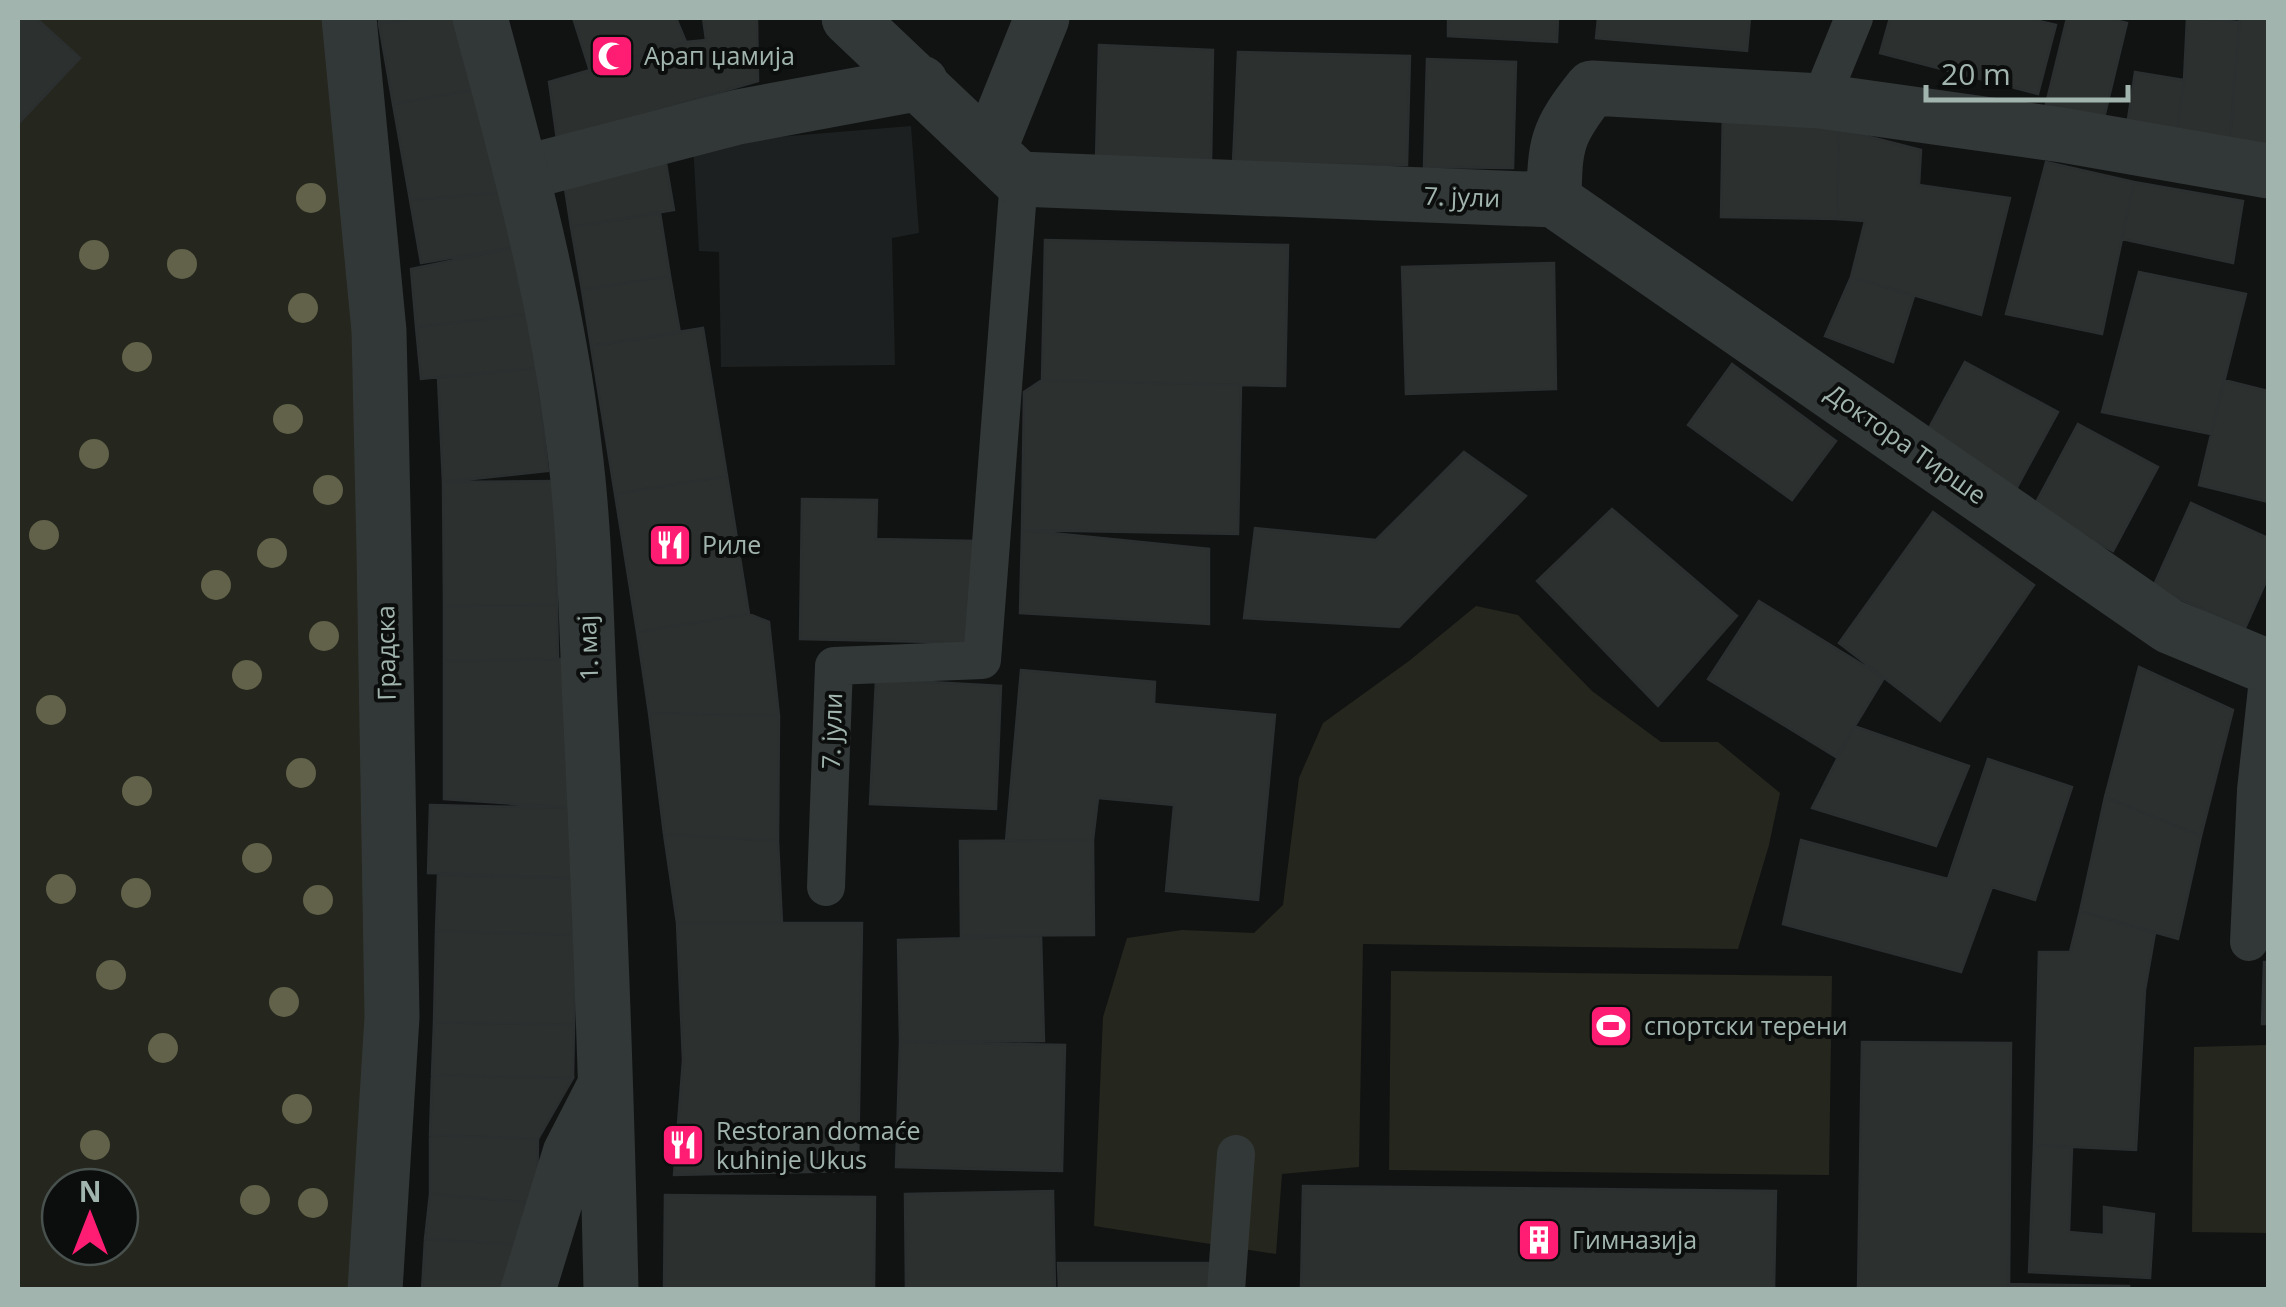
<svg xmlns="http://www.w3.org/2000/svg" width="2286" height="1307" viewBox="0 0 2286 1307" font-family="'Open Sans',sans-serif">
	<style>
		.built { fill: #1d2020 }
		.green { fill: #25261d; fill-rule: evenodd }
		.building { fill: #2c302f; stroke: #2b2f2f; stroke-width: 2.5 }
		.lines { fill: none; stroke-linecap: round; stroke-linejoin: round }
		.service { stroke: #323837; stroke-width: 38 }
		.minor { stroke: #323837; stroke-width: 55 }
		.tertiary { stroke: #323837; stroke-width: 55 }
		.tree { fill: #616249 }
		.labels { text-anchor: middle; stroke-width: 8; stroke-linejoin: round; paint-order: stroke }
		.poi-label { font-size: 25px; fill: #a1b5ae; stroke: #0c0e0e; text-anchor: start }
		.street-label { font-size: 25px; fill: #a1b5ae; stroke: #0c0e0e }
	</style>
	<rect width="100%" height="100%" fill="#111313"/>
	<path class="built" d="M911,126L919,233L892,238L895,365L721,367L719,252L699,251L693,144Z"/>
	<path class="green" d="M18,18H349L375,1289H18ZM60,1187H120V1247H60Z
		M1476,606L1518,615L1592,691L1661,742H1718L1780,793L1769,845L1738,949L1363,944L1359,1167L1282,1174L1276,1254L1094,1226L1103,1017L1127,938L1182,930L1254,933L1283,905L1299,778L1323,723L1409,661Z
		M1391,971L1832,976L1829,1175L1389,1170Z
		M2268,1045V1233L2192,1232L2194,1047Z"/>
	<path class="building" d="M18,18H36L80,58L18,124Z
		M379,18H417L379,24Z
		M417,18H466L478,89L393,104L379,24Z
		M573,18H676L686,42L590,71Z
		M703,18H757L758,81L557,140L549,82L686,42L706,40Z
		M1448,18H1558L1557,42L1448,36Z
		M1598,18H1750L1747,51L1596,38Z
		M1890,18H2027L2056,25L2038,94L1880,53Z
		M2067,18H2106L2127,23L2104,118L2046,104Z
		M2187,18L2239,22L2230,142L2177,133L2184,80Z
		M2240,18H2268V145L2230,142Z
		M1099,45L1213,50L1211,163L1096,160Z
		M1238,52L1410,56L1407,165L1233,163Z
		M1427,59L1516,62L1513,168L1424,167Z
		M2135,72L2184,80L2177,133L2127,126Z
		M478,89L522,191L410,200L393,104Z
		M1723,109L1839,110L1837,219L1721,217Z
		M1839,129L1921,150L1919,185L2010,198L1981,315L1851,277L1865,221L1837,219Z
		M663,146L674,210L571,227L561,163Z
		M2046,162L2134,182L2102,334L2006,314Z
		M2134,182L2243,201L2233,263L2122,239Z
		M522,191V246L421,263L410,200Z
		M660,213L670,276L582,290L571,227Z
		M1045,240L1288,245L1285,386L1042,380Z
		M522,246L529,314L416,327L411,269Z
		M1554,263L1556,389L1406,394L1402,267Z
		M2139,272L2246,294L2211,434L2102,412Z
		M670,276L680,333L591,346L582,290Z
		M1851,277L1914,296L1893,362L1825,336Z
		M529,314L537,368L421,379L416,327Z
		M703,328L727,476L615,494L591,346Z
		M1965,362L2058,412L2016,489L1923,439Z
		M1732,364L1836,441L1792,500L1688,425Z
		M537,368L548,471L443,482L438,378Z
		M1042,380L1241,385L1238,534L1022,530L1024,392Z
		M2224,380L2268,391V502L2199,485Z
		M2078,424L2158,467L2113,551L2033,508Z
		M1464,452L1526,496L1399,627L1244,618L1255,528L1376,540Z
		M727,476L749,614L637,632L615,494Z
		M556,481L557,605L444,606L443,482Z
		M802,499L877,500L876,539L977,541L975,643L800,639Z
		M2191,503L2268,538V577L2245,628L2153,587Z
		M1612,509L1737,616L1658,706L1537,581Z
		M1933,512L2034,585L1940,721L1839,643Z
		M1022,530L1209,549V624L1020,613Z
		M1759,601L1884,678L1836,757L1708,679Z
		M557,605L558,659L444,661V606Z
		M749,614L769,622L779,716L649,713L637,632Z
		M568,659L575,808L444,799V661Z
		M2139,667L2233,710L2201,836L2105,797Z
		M1021,670L1155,682L1154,704L1275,715L1258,900L1166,891L1174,805L1098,798L1093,840L1006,841Z
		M876,679L1001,686L996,809L870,804Z
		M649,713L779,716L778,841L664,834Z
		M1854,726L1969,766L1936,846L1812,808Z
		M1988,759L2072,787L2035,900L1992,887L1961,972L1783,924L1801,840L1948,879Z
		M2105,797L2201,836L2178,939L2080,911Z
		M430,805L575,808L574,878L428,873Z
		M664,834L778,841L782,923H677Z
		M1093,840L1094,935L961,936L960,841Z
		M438,875L574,878L572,935L436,931Z
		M2080,911L2155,933L2145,990L2136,1150L2034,1145L2039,952H2070Z
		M677,923H862L858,1171L674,1175L683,1060Z
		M436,931L577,935L574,1025L434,1022Z
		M1041,936L1044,1041L900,1042L898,940Z
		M2264,962H2268V1024H2262Z
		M434,1022L574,1025L573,1078L432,1075Z
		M900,1042L1065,1045L1062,1171L896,1167Z
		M1862,1042L2011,1043L2009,1290H1858Z
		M432,1075L573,1078L538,1139L430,1135Z
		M430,1135L538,1139L537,1199L525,1202L430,1194Z
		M2034,1145L2072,1148L2069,1232L2104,1235V1207L2154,1214L2150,1278L2029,1272Z
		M1303,1186L1776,1191L1774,1290H1301Z
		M1053,1191L1055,1290H906L905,1194Z
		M430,1194L525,1202L522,1245L425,1239Z
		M665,1195L875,1197L874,1290H664Z
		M425,1239L522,1245L507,1290H422Z
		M1058,1263H1216L1217,1290H1059Z
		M2009,1284L2129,1286V1290H2009Z"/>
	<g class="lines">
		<path class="service" d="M1820,101L1854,18
			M826,887L834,666L982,660L1019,179
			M2249,942L2256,790L2268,679
			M1226,1290L1236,1154"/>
		<path class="minor" d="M849,18L1019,179L1554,200
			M989,150L1042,18
			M523,173L738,117L921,83
			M1554,200L2169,626L2268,667
			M1554,200C1555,144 1556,133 1592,88L1820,101L2062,135L2268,171"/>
		<path class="tertiary" d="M349,18L379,331L384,551L392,1017L375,1290
			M480,18C518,158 557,300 574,445C586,537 586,631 591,724C600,912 607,1101 611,1290
			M528,1290L570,1153L604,1087"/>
	</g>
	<g class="tree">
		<circle cx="311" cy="198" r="15"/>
		<circle cx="94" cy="255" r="15"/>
		<circle cx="182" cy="264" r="15"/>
		<circle cx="303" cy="308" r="15"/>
		<circle cx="137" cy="357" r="15"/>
		<circle cx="288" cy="419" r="15"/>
		<circle cx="94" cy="454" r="15"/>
		<circle cx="328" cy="490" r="15"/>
		<circle cx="44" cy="535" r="15"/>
		<circle cx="272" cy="553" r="15"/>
		<circle cx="216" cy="585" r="15"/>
		<circle cx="324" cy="636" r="15"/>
		<circle cx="247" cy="675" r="15"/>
		<circle cx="51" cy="710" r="15"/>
		<circle cx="301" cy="773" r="15"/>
		<circle cx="137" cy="791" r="15"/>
		<circle cx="257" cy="858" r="15"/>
		<circle cx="61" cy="889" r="15"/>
		<circle cx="136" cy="893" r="15"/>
		<circle cx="318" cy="900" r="15"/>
		<circle cx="111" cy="975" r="15"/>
		<circle cx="284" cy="1002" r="15"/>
		<circle cx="163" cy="1048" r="15"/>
		<circle cx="297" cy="1109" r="15"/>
		<circle cx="95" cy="1145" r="15"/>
		<circle cx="255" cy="1200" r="15"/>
		<circle cx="313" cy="1203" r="15"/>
	</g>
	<defs>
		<g id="mosque-square" transform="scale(2.25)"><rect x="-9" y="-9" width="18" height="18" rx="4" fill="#ff1d74" stroke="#0c0e0e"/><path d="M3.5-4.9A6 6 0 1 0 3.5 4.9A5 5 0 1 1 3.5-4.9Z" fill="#fff"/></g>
		<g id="restaurant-square" transform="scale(2.25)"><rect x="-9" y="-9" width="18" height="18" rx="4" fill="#ff1d74" stroke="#0c0e0e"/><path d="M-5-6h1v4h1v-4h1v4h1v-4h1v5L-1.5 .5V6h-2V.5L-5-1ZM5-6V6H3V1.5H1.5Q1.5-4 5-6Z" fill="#fff"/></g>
		<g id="stadium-square" transform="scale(2.25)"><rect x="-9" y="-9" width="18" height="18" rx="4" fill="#ff1d74" stroke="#0c0e0e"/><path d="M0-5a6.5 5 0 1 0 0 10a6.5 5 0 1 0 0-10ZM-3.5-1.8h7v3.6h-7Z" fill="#fff"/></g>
		<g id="building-square" transform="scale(2.25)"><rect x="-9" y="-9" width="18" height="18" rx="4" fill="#ff1d74" stroke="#0c0e0e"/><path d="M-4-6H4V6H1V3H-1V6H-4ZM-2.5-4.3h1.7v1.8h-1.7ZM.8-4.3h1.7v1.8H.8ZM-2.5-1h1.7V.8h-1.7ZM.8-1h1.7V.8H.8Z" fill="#fff"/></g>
	</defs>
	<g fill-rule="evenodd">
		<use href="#mosque-square" x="612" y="56"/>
		<use href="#restaurant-square" x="670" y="545"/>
		<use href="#stadium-square" x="1611" y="1026"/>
		<use href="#restaurant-square" x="683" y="1145"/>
		<use href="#building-square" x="1539" y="1240"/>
	</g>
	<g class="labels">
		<g class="poi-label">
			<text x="644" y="65">Арап џамија</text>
			<text x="702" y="554">Риле</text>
			<text x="1644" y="1035">спортски терени</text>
			<text x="716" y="1140">Restoran domaće<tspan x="716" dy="29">kuhinje Ukus</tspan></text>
			<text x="1572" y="1249">Гимназија</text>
		</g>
		<g class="street-label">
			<text transform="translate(1462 197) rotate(2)" y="9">7. јули</text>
			<text transform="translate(1906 444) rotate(35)" y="9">Доктора Тирше</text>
			<text transform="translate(588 648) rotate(-92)" y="9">1. мај</text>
			<text transform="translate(386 653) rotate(-91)" y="9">Градска</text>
			<text transform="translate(832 731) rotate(-88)" y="9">7. јули</text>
		</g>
	</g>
	<rect width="2286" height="1307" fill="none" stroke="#a1b5ae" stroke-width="40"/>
	<g transform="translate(90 1217)"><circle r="48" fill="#0c0e0e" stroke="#48514e" stroke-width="2.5"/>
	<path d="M0-8L18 38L0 25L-18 38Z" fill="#ff1d74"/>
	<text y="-15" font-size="28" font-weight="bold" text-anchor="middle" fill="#a1b5ae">N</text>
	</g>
	<path d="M1926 85v15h202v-15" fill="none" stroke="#a1b5ae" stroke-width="5"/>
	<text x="1941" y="85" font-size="30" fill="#a1b5ae" stroke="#0c0e0e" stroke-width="8" paint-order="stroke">20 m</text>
</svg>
